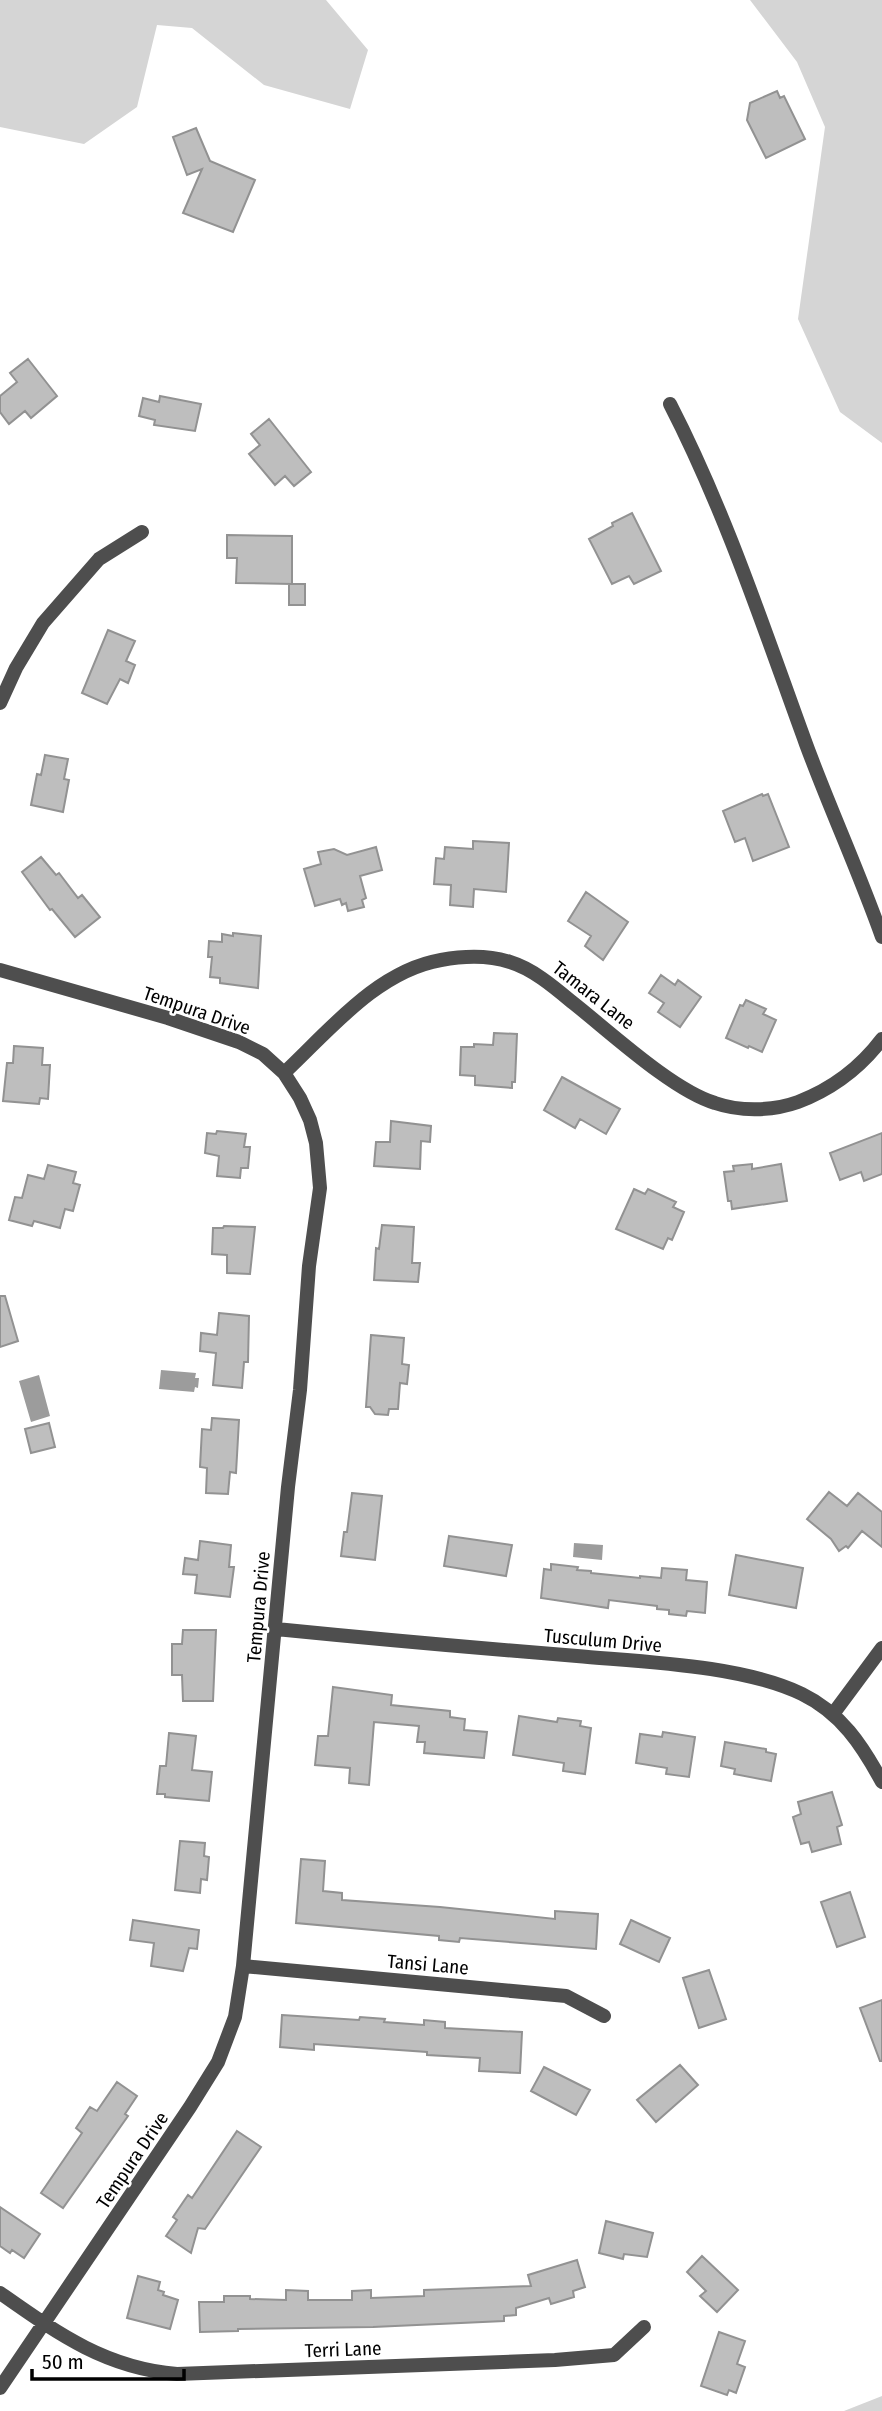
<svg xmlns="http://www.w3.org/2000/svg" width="882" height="2411" viewBox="0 0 882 2411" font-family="'Fira Sans Condensed',sans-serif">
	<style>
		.green { fill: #d5d5d5 }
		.water { fill: #9c9c9c }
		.building { fill: #bebebe; stroke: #929292; stroke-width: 2 }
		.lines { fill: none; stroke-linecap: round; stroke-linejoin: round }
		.street { stroke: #4e4e4e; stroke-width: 14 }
		.labels { text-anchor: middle; stroke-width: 5; stroke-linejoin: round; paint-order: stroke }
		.street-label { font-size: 19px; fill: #000; stroke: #fff }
	</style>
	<rect width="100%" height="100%" fill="#fff"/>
	<path class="green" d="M0,0H326L368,50L350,109L264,85L192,28L157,25L137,107L84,144L0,127Z
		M750,0H882V443L840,412L798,319L825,127L797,62Z
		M882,2396V2411H844Z"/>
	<path class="water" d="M161,1370L196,1373L195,1378H199L198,1388L195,1387L194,1392L159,1389Z
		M39,1375L50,1416L31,1422L19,1381Z
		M574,1543L603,1545L602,1560L573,1557Z"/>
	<path class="building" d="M777,91L780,98L784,96L805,139L766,158L747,120L750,103Z
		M196,128L210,161L255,180L233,232L183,213L202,169L187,175L173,137Z
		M28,359L57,396L31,418L25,411L9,424L0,412V396L17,382L10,373Z
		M160,396L201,404L195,431L154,425L155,420L139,416L143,398L159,402Z
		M269,419L311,472L294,486L285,476L275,485L249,454L260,445L251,434Z
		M632,513L661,571L634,584L629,576L612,584L589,539L613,526L612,523Z
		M227,535L292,536V584L236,583L237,558H227Z
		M289,584H305V605H289Z
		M108,630L135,641L126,661L135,665L128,683L120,679L107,704L82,693Z
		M45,755L68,759L64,779L69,780L63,812L31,805L37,774L41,775Z
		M762,794L763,796L768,794L789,847L753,861L745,838L735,842L723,811Z
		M473,841L509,843L506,892L474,889L473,907L450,905L451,885L434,884L436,858L444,859L445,847L473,849Z
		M376,847L382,870L360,876L366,898L362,900L364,907L348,911L346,903L342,905L340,899L315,906L304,869L321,864L318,852L334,849L347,855Z
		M41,857L56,875L59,873L78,898L82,895L100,917L75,937L52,909L50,910L22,872Z
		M586,892L628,922L603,960L585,946L591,936L568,921Z
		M233,933L261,936L258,988L220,983V978L210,977L212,957H208L209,941L222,942V934L233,936Z
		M661,975L675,985L678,980L701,997L680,1027L658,1012L664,1003L649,993Z
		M746,1000L766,1009L763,1014L776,1020L762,1052L749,1046L748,1048L726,1038L740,1005L743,1006Z
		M494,1033L517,1034L515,1082H512V1088L475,1085V1076L460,1075L461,1047H474V1044L493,1045Z
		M14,1046L43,1048L42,1065H50L48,1099L40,1098L39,1104L3,1101L7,1063H13Z
		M562,1077L620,1109L606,1134L580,1119L575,1128L544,1110Z
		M391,1121L431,1126L430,1142L421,1141L420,1169L374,1166L376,1142H390Z
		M217,1131L246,1134L244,1147H250L248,1168H241L240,1178L217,1176L219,1156L205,1153L207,1133L216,1134Z
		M882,1133V1174L864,1181L861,1172L840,1180L830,1153Z
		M752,1164V1169L781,1164L787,1201L732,1209L731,1201H728L724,1172L734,1171L733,1166Z
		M48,1165L76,1172L73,1183L80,1185L73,1211L65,1209L60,1228L34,1221L32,1226L9,1220L15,1197L22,1198L28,1175L44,1179Z
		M634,1189L645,1194L648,1189L676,1202L673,1207L684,1212L672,1240L668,1238L663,1249L616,1229Z
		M382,1225L414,1227L412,1263H420L418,1282L374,1280L376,1248L379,1249Z
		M224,1226L255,1227L250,1274L227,1273V1255L212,1254L213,1228H223Z
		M0,1296H5L18,1341L0,1347Z
		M219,1313L249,1316L248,1362H244L242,1388L213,1385L216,1353L200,1351L201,1333L217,1335Z
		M371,1335L404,1338L402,1364L409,1365L407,1384L400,1383L398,1409H389L388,1415L375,1414L370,1407H366Z
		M212,1418L239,1420L236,1473L230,1472L228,1494L206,1493L207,1468L200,1467L202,1429L211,1430Z
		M49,1423L55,1447L31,1453L25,1429Z
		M829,1492L847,1506L858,1493L882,1512V1547L862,1531L848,1548L846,1546L839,1551L831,1539L807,1519Z
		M352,1493L382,1496L375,1560L341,1556L344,1532H347Z
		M449,1536L512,1545L506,1576L444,1566Z
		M200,1541L231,1545L229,1567H234L230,1597L195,1593L197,1575L183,1574L185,1558L198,1560Z
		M736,1555L803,1568L796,1608L729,1595Z
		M551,1564L578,1567L577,1570L591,1571V1573L640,1578V1576L661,1578L662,1568L687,1570L686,1580L707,1582L705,1613L687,1611L686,1616L669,1614V1610L657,1609V1606L609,1600L608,1608L541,1598L544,1569L551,1570Z
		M183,1630H216L213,1701H183L182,1675H172V1644H182Z
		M333,1687L392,1695L391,1705L450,1711V1717L465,1719L464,1730L487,1732L484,1758L424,1753L425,1742H417L419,1726L374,1722L369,1785L349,1783L350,1768L315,1765L318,1736H328Z
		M519,1716L557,1722L558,1718L581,1721L580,1726L591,1728L585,1774L563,1771L564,1763L513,1755Z
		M663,1732L695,1737L689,1777L666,1774L667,1768L636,1763L640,1734L662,1737Z
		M169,1733L196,1736L192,1770L212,1772L209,1801L165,1797V1794H157L160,1766H166Z
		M725,1742L766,1749V1752L776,1754L771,1781L734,1774L735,1769L721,1766Z
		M832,1792L842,1825L837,1827L841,1844L812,1852L809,1842L801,1844L793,1817L801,1814L798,1802Z
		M180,1841L205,1843L204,1856L209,1857L207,1880L201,1879L200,1893L175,1890Z
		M301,1859L325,1861L323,1891L342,1893V1900L440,1907L555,1919V1911L598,1914L596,1949L460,1938L459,1942L439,1940V1936L296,1923Z
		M850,1892L865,1937L837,1947L821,1902Z
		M133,1920L199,1930L197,1949L189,1948L183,1971L151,1966L154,1943L130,1940Z
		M631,1920L670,1938L659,1962L620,1944Z
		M709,1970L726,2019L699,2028L683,1978Z
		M882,2000V2061H880L860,2008Z
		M282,2015L359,2020L360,2017L385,2019L384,2022L424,2025V2020L445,2022V2028L522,2032L520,2073L479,2071L480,2058L427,2055V2052L314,2044V2050L280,2047Z
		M680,2065L698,2085L656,2122L637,2100Z
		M544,2067L590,2090L576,2115L531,2091Z
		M117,2082L137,2096L125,2114L128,2116L63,2208L41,2193L82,2133L76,2128L90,2107L97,2111Z
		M237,2131L261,2147L205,2229L198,2228L191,2253L166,2236L177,2220L173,2217L188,2195L192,2198Z
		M0,2207L40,2234L24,2258L12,2250L10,2253L0,2246Z
		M606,2221L653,2233L647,2257L624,2254L623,2259L599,2253Z
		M702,2256L738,2290L717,2312L700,2296L706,2291L687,2272Z
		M577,2260L585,2287L573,2291L574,2297L551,2304L549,2298L516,2308V2315L504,2316V2321L373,2327L238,2329V2331L200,2332L199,2302H224V2296H250V2299L286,2300V2290L308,2291V2300H352V2291L371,2290V2298L424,2296V2290L531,2286L528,2275Z
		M138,2276L160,2282L158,2290L164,2292L163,2295L178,2300L170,2329L127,2318Z
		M719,2332L745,2341L737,2364L745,2367L736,2393L729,2390L727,2395L701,2386Z"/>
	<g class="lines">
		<path class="street" d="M670,404C726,513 764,629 806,744C830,809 859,872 882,937
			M0,703L16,668L43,623L99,559L142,532
			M0,970L168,1018L239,1042L263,1054L284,1073L300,1098L310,1120L316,1143L320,1188L309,1266L300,1390L288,1487L243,1966L235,2017L218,2062L190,2107L0,2388
			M284,1073C329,1031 377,971 441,960C463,956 488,955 510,962C533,969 554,987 572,1002C609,1031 672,1090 715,1103C741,1112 773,1111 798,1102C832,1089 860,1068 882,1039
			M276,1629C376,1639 477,1648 577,1656C644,1662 742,1665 802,1694C841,1713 862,1745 882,1782
			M833,1714L882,1648
			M243,1966L566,1996L604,2016
			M0,2293C57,2333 105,2368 177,2374L555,2360L614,2355L644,2327"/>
	</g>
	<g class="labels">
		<g class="street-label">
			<text transform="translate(594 995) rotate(38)" y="7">Tamara Lane</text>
			<text transform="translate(197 1010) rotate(19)" y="7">Tempura Drive</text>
			<text transform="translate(258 1607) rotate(-85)" y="7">Tempura Drive</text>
			<text transform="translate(603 1640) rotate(5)" y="7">Tusculum Drive</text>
			<text transform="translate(428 1964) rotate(5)" y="7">Tansi Lane</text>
			<text transform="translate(132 2160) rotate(-56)" y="7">Tempura Drive</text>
			<text transform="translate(343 2349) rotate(-2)" y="7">Terri Lane</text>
		</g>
	</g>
	<path d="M32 2369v10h152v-10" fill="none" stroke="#000000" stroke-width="3.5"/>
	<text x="42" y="2369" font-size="21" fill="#000000" stroke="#ffffff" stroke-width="5" paint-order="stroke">50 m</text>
</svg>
